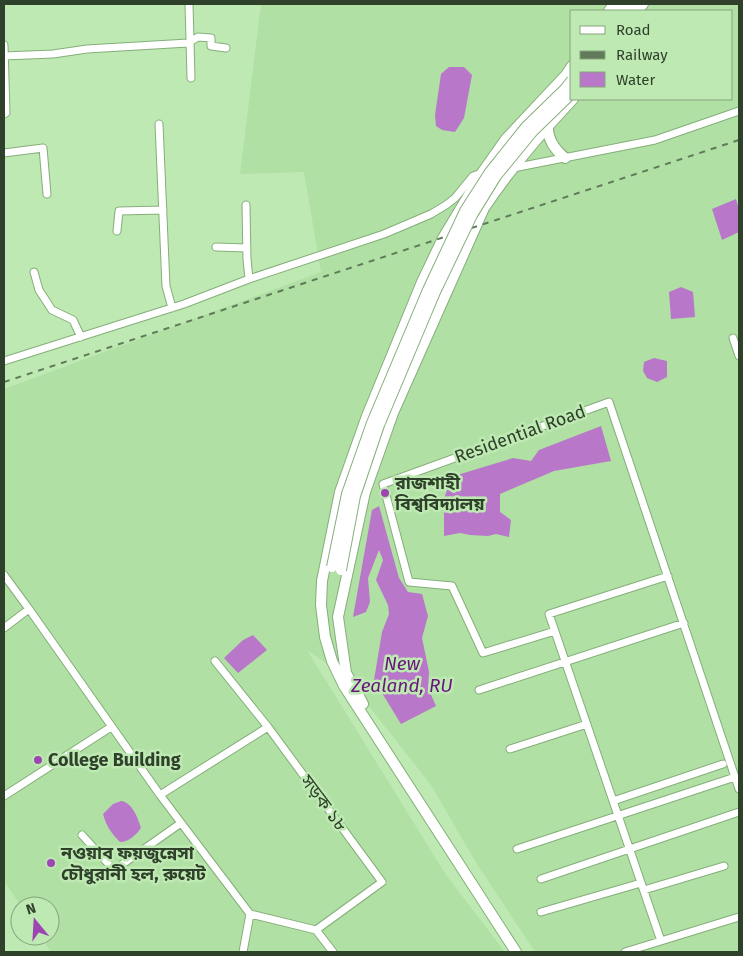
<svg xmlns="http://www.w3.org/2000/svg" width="743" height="956" viewBox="0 0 743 956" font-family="'Fira Sans','Noto Sans Bengali',sans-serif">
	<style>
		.built { fill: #b0e0a4; fill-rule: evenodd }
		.water { fill: #b877c9 }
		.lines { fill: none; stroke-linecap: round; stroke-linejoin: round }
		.street-casing { stroke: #85ae7a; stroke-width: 9 }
		.secondary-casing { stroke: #85ae7a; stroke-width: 12 }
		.street { stroke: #fff; stroke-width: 7 }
		.secondary { stroke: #fff; stroke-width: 10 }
		.rail { stroke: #607a5a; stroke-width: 2; stroke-dasharray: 6 6; stroke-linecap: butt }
		.secondary-bridge-casing { stroke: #85ae7a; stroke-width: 12; stroke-linecap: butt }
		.secondary-bridge { stroke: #fff; stroke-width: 10 }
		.poi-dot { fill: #9d46b3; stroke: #bee9b3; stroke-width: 2 }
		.labels { text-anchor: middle; stroke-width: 5; stroke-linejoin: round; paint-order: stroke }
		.street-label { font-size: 18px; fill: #2f402b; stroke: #bee9b3 }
		.poi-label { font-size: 18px; font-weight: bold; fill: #2f402b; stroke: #bee9b3; text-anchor: start }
		.water-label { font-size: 19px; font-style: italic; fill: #68167b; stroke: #bee9b3 }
	</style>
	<rect width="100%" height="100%" fill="#bee9b3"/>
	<path class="built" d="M261,4H739V952H535L475,861L431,785L346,677L307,650L446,875L505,952H51L40,936H50V906H21L4,881V389L321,272L304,172L240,174ZM572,11H732V99H572Z"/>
	<path class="water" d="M449,67H464L472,75L464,118L455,132L442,130L436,126L435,115L441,74Z
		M736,199L739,210V232L722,240L712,209Z
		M681,287L693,292L695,317L671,319L669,292Z
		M654,358L667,361V377L657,382L647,378L643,371L644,362Z
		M601,426L611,461L554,471L500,494V512L511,520L509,537L496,534L488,536L470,535L460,533L444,536V499L450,481L454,476L513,458L531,461L539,450Z
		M379,506L399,578L408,592L422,594L428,616L422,638L429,672L428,688L436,706L401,724L374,680L382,632L389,614L388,605L376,580L383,560L379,550L368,578L370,602L366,612L353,617L372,510Z
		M253,635L267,650L238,673L224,658L243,640Z
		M121,801C132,802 138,818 141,828C137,834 129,842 120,842C112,834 106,826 103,814L113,804Z"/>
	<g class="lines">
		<g class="street-casing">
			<path id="street" d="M189,4L191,78
				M4,45L6,113L4,114
				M4,56L53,54L87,49L188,43L198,37L211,38V46L226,48
				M159,124L166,286L172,308
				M4,153L43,148L47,194
				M513,168L655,140L739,111
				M246,205L247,259L249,279
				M117,231L119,211L163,210
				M216,247L247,248
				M34,272L39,290L52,310L73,320L81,337
				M733,338L739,356
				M4,361L184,304L249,279L384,234L431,214L446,205L455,198L473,176L482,173
				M4,575L29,609L4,628
				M29,609L160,795L250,914L316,930L333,952
				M555,631L483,653L452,586L409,582L383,484L609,402L739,789
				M215,661L268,727L382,882L316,930
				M479,690L684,623
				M510,749L587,724
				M160,795L268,727
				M4,796L111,727
				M613,801L723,764
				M82,835L113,869L117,868L181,823
				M517,849L735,777
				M541,879L739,812
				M644,890L724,866
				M541,912L641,883
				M661,941L549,614L668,576
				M243,952L250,914
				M625,952L739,917"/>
		</g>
		<g class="secondary-casing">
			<path id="secondary" d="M609,11L614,4
				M621,11L625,4
				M629,11L634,4
				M637,11L643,4
				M548,125C547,139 554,149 565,158
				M363,704L346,673L338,617L365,492L393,413L484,208C510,169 541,133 573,99
				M516,952L344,686L332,661L325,637L321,605L322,581L340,492L367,416L422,282L443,238L482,173L506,139L566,75L572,66"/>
		</g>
		<use href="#street" class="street"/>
		<use href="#secondary" class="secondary"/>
		<path class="rail" d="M4,382L739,140"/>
		<g class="secondary-bridge-casing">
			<path id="secondary-bridge" d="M332,567L347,494L372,423L428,290L465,211L490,172L526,127L566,88L572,80
				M341,570L355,496L379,425L435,292L472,215L496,176L532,132L572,93"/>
		</g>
		<use href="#secondary-bridge" class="secondary-bridge"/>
	</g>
	<g class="poi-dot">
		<circle cx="385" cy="493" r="5"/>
		<circle cx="38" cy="760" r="5"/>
		<circle cx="51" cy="863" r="5"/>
	</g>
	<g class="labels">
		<g class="street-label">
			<text transform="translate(520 434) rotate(-20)" y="6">Residential Road</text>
			<text transform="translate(324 803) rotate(53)" y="6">সড়ক ১৮</text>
		</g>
		<g class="poi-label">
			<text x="395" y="489">রাজশাহী<tspan x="395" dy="21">বিশ্ববিদ্যালয়</tspan></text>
			<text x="48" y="766">College Building</text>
			<text x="61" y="859">নওয়াব ফয়জুন্নেসা<tspan x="61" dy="21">চৌধুরানী হল, রুয়েট</tspan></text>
		</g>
		<g class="water-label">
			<text x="402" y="670">New<tspan x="402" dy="22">Zealand, RU</tspan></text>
		</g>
	</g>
	<rect width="743" height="956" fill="none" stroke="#2f402b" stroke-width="10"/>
	<rect x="570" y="10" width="162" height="90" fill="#bee9b3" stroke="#85a57d"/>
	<rect x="580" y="26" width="25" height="8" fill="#ffffff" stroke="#85a57d"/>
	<text x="616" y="35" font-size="15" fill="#2f402b">Road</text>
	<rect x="580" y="51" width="25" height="8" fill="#607a5a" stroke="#85a57d"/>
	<text x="616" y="60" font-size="15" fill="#2f402b">Railway</text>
	<rect x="580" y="72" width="25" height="15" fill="#b877c9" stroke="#85a57d"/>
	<text x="616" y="85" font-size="15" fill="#2f402b">Water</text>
	<g transform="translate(35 921) rotate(342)"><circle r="24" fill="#bee9b3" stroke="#85a57d"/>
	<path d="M0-4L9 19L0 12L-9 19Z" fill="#9d46b3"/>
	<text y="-8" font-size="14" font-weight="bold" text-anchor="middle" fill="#2f402b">N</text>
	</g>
</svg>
